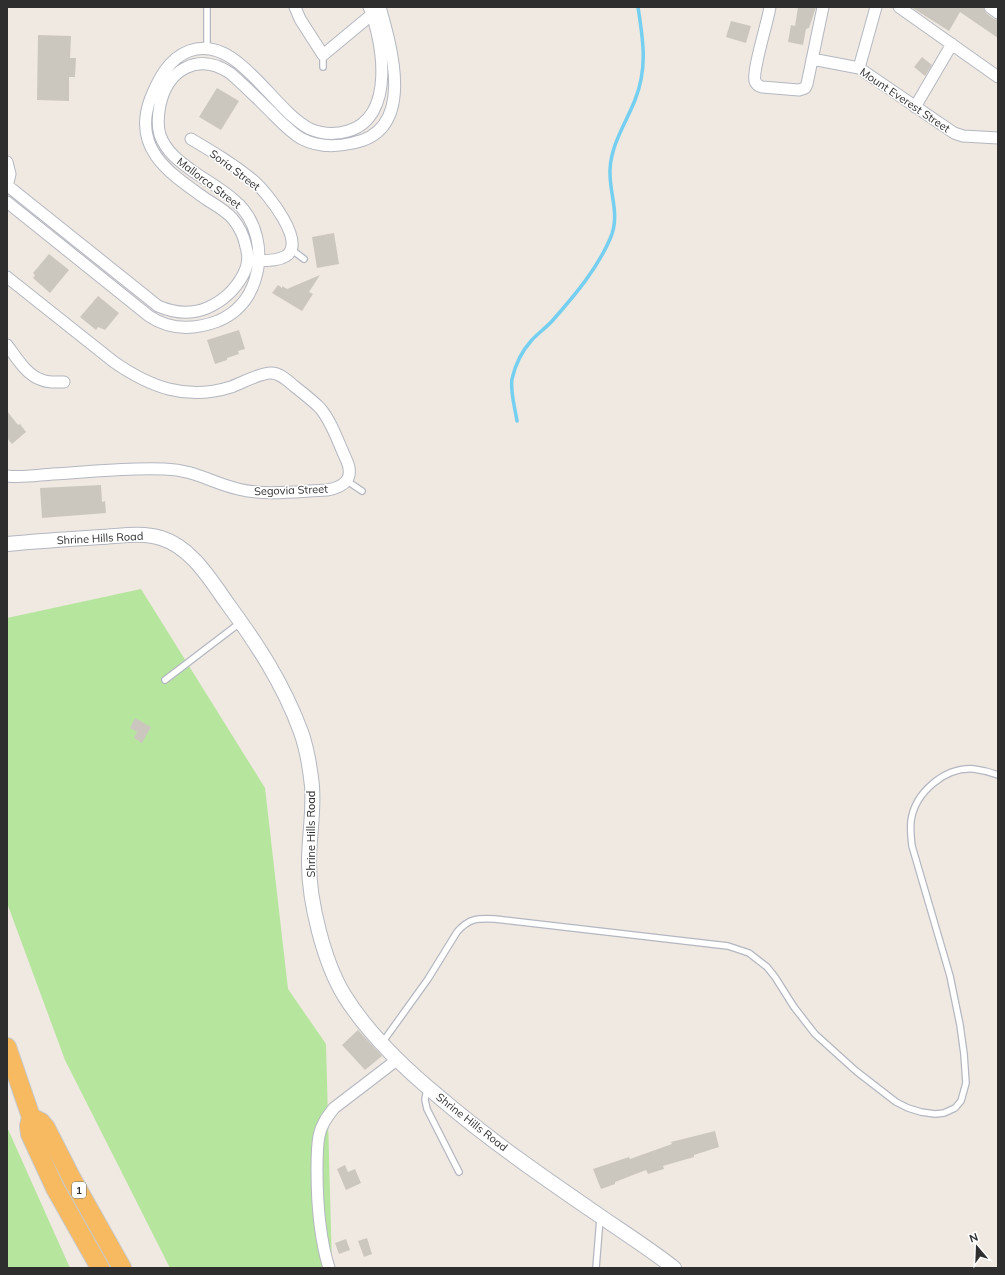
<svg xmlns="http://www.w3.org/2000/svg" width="1005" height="1275" viewBox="0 0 1005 1275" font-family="Mulish,sans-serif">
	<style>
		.green { fill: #b6e59e }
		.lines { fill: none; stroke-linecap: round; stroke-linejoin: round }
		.stream { stroke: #75cff0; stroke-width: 3.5 }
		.building { fill: #cbc7bf }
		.service-casing { stroke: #b4b7c1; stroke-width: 8 }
		.minor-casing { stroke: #b4b7c1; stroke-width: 13 }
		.tertiary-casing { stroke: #b4b7c1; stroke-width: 16 }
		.trunk-casing { stroke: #c9c9c9; stroke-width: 20 }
		.service { stroke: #fff; stroke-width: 5.5 }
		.minor { stroke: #fff; stroke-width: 11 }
		.tertiary { stroke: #fff; stroke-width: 14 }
		.trunk { stroke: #f8ba60; stroke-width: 18 }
		.labels { text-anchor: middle; stroke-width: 3; stroke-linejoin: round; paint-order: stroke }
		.shield { fill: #fff; stroke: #6d6d6d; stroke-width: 1 }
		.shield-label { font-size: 10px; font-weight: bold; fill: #2e2e2e }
		.street-label { font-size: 11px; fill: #2e2e2e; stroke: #fff }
	</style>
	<rect width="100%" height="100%" fill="#efe9e1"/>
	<path class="green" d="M141,589L265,788L288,989L326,1044L332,1268H170L65,1060L7,903V618Z
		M7,1127L70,1268H7Z"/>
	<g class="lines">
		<path class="stream" d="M517,421C515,408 510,391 512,379C515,366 522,351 531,341C538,333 546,328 553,320C575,295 597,269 610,239C621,215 609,194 610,170C611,144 626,123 635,100C648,67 643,40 638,7"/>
	</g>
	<path class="building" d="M798,7H816L809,28L806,29L803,45L788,42L791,25L795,26Z
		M911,7H983L986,13L994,19L998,20V38L960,12L949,31Z
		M731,21L751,26L746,43L726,37Z
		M38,35L71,36L70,58H76L75,77H69V101L37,100Z
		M922,57L932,65L925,76L914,67Z
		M217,88L239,101L221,130L199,117Z
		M334,233L339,264L317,268L312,237Z
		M49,254L69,270L50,293L33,278L35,275L33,273Z
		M320,275L309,292L313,294L302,311L272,293L278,285L282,288V286L287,289Z
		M98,296L119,313L105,330L98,327L96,330L80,317Z
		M239,330L245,349L238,351L239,354L227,358V360L215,364L207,340Z
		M7,411L18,425L20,424L26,432L12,444L7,438Z
		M101,485L102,502L105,501L106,513L42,518L40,488Z
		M135,718L151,727L142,743L134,738L137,732L130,728Z
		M358,1030L382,1056L365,1070L342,1045Z
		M715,1131L719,1147L694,1155V1157L663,1166L664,1169L648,1174L646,1170L615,1182V1184L601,1189L593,1169L629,1157L630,1159L672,1144L671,1142Z
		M345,1165L348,1172L355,1169L361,1183L346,1190L337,1169Z
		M367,1238L372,1254L364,1257L358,1241Z
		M346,1239L350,1250L339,1254L335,1243Z"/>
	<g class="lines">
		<g class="service-casing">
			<path id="service" d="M207,48V7
				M323,67V55
				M292,250L304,259
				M347,481L362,491
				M165,680L241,622
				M382,1043L428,979L457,932C469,918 478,918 495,919L728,946L749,953L767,967L775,977L794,1007L815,1034L856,1071L896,1102L908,1108L921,1112L935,1114L944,1113L955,1108L961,1101L966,1083L964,1054L960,1025L950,976L912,846C911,837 910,830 911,821C915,792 945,767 974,769C982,770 990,772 998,775
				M427,1088L425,1100L427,1109L459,1172
				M596,1268L600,1218"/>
		</g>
		<g class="minor-casing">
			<path id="minor" d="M295,7L300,19L323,55L376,11
				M770,7C768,21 752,71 755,81C756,84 758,86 762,87L799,90L805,88L807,84L823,7
				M899,7L998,77
				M990,7L998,13
				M812,59L859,68L954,133L963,136L998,138
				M859,68L876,7
				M915,107L952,44
				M191,139C213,152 235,165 255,182C267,193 307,242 286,256C276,262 264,260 253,261
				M7,162L10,174L7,187
				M8,186L158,306C174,313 190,315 207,308C223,301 235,290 243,275C248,266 249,256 246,247C244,236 239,226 232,218C225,210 215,205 206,199C171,174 132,150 150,100C158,80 168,59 189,51C237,33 272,110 310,129C322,134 335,135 348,131C396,117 383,41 369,7
				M7,202L149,316C171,331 194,330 218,321C237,313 249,299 255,280C264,252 257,219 234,200C222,189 207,181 194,172C180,162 166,152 160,135C157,125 158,115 160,105C168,69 198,52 230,73C244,85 257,98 270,111C280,121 290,132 302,139C318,147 336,147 353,143C416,131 392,49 380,7
				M7,277L114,362C150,387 186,401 231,387C242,383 259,373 271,373C280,373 287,380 294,386C303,393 312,400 320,408C332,422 338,442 346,459C355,478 345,487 327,490C299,491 266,496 238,489C212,483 195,470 165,469C128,467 90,472 53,474C38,475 22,478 7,476
				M7,345C16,357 27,376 42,380C49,383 57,382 64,382
				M329,1268C319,1236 317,1203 317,1170C317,1159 317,1146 319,1136C321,1125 327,1117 334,1108L398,1059"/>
		</g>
		<g class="tertiary-casing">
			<path id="tertiary" d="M7,544C38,541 69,539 101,537C121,536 141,532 161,538C191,547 210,579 227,603C257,644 283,683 301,732C307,749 310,767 312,786C314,813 309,836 309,863C309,902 324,962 344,995C368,1034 403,1067 438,1096C488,1139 543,1177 597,1214C623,1232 650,1249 674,1268"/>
		</g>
		<g class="trunk-casing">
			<path id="trunk" d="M7,1047L31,1117L29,1126L30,1134L55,1188L100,1268
				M31,1117L41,1122L46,1128L72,1179L122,1268"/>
		</g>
		<use href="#service" class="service"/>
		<use href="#minor" class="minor"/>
		<use href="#tertiary" class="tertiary"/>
		<use href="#trunk" class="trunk"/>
	</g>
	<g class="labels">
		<rect class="shield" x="72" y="1182" width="14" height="16" rx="3"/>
		<g class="shield-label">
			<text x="79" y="1194">1</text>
		</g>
		<g class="street-label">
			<text transform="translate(905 100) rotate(34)" y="4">Mount Everest Street</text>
			<text transform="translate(235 170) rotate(37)" y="4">Soria Street</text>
			<text transform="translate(209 183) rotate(37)" y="4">Mallorca Street</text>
			<text transform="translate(291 490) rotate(-2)" y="4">Segovia Street</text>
			<text transform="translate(100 538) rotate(-3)" y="4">Shrine Hills Road</text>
			<text transform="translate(311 834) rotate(-90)" y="4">Shrine Hills Road</text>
			<text transform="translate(472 1122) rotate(38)" y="4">Shrine Hills Road</text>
		</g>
	</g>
	<rect width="1005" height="1275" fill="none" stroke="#2e2e2e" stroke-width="16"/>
	<g transform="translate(977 1247) rotate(341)" stroke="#ffffff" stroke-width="3" paint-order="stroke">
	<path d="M0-3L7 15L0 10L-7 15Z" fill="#2e2e2e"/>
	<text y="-6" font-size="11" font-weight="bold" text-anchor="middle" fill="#2e2e2e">N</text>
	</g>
</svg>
